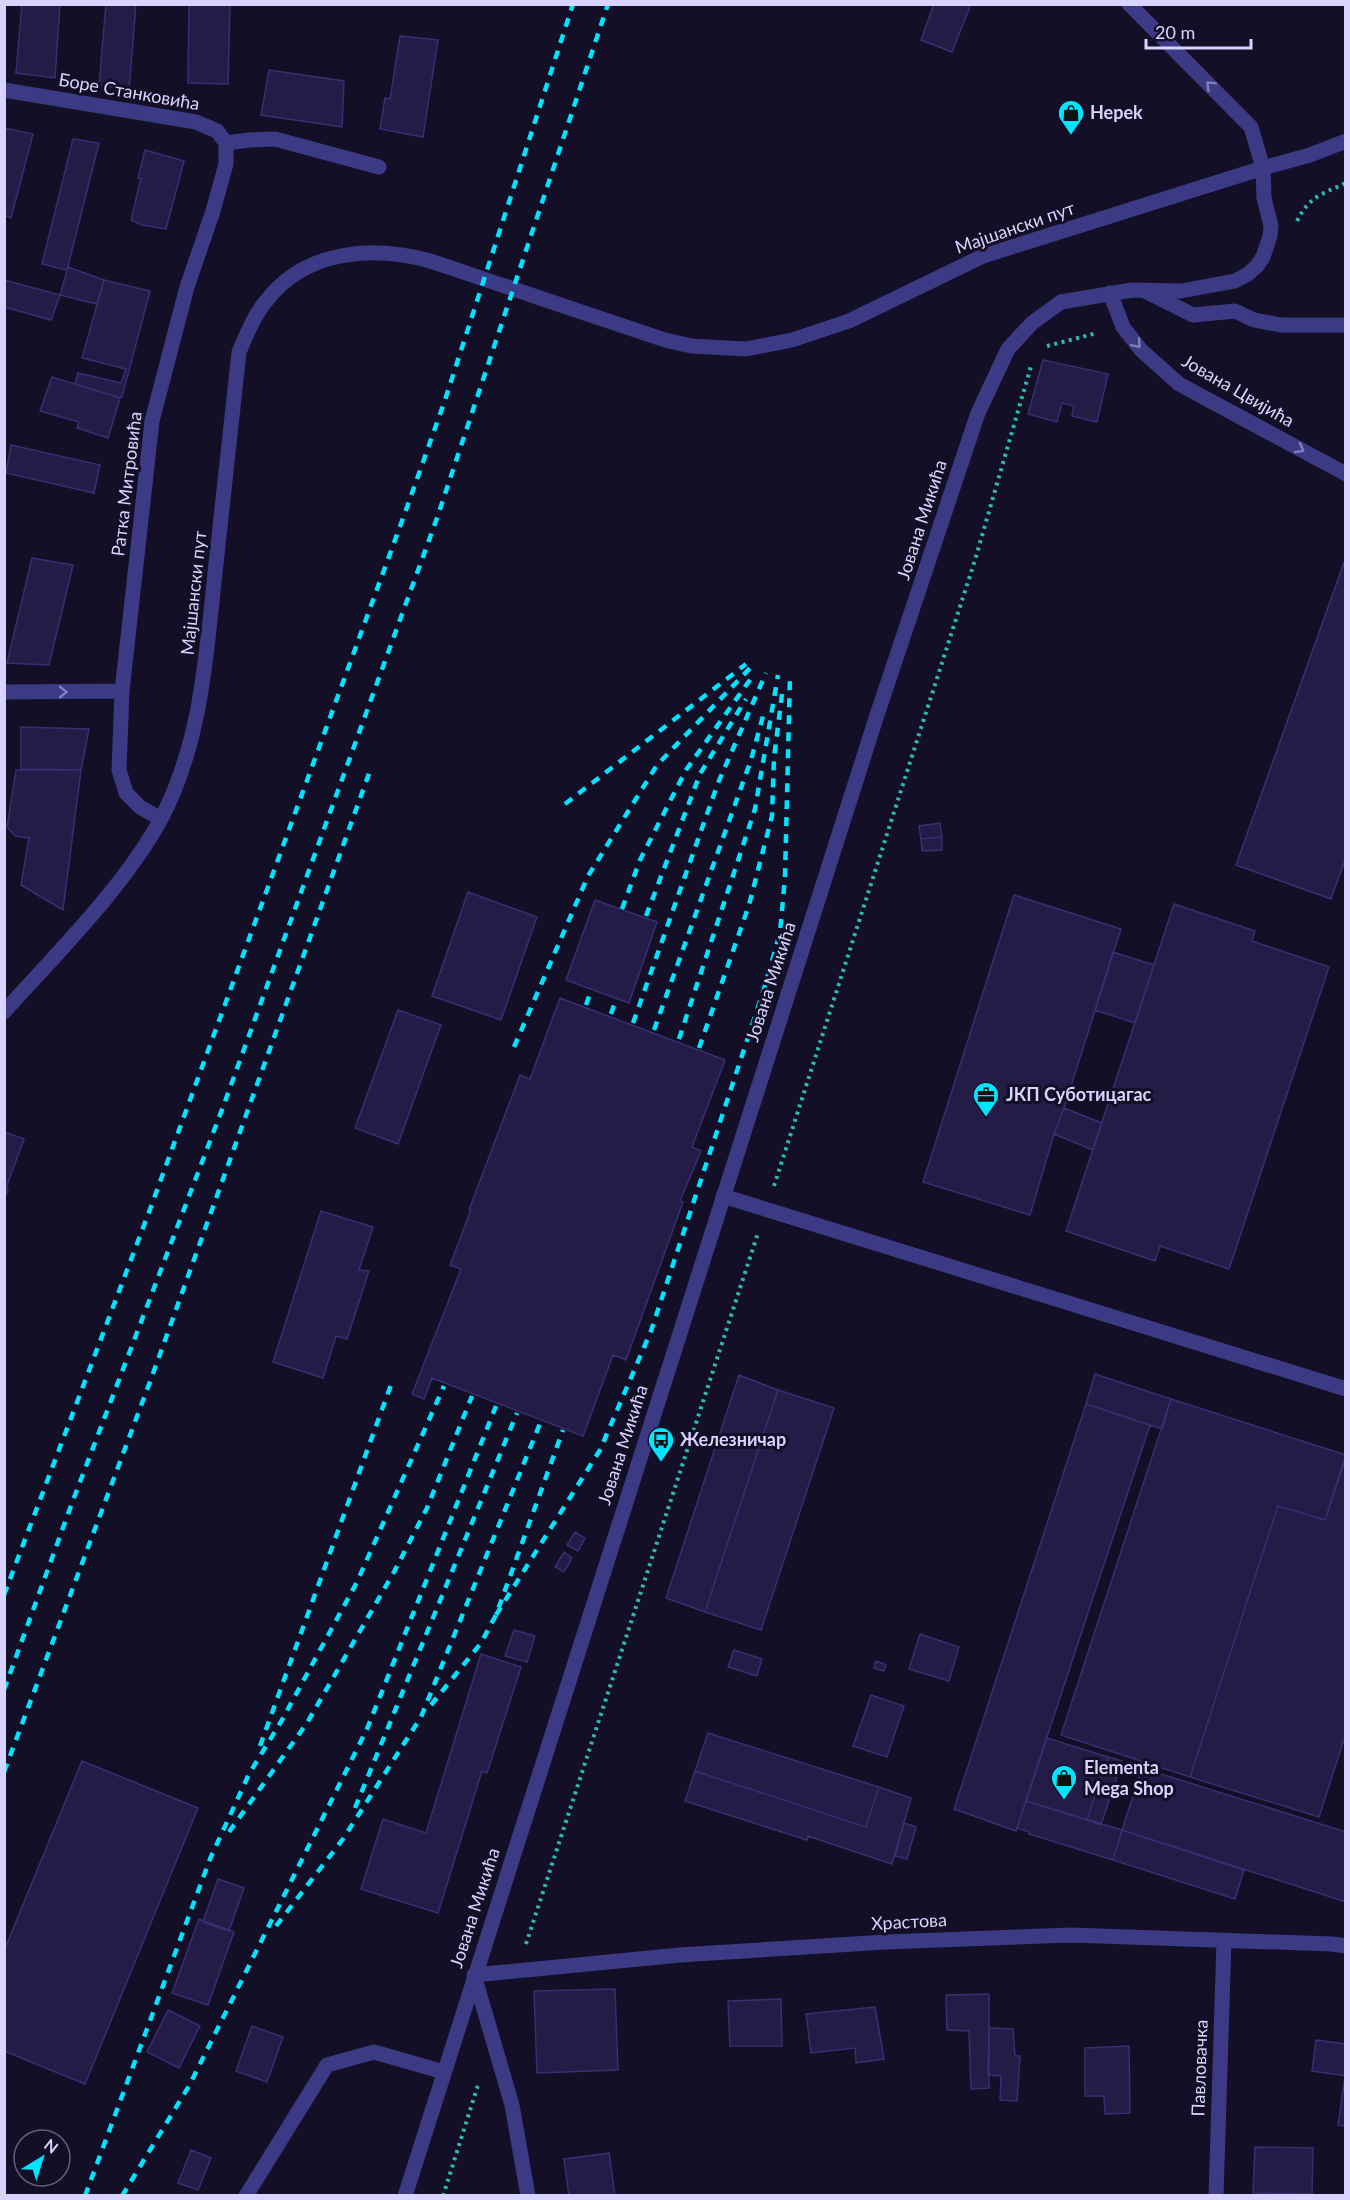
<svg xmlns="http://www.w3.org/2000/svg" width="1350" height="2200" viewBox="0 0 1350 2200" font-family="Lato,sans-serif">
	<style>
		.building { fill: #241b47; stroke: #3b2d73; stroke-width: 1.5 }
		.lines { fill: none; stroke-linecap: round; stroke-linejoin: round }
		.path { stroke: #2fb8b0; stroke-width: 4; stroke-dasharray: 3 4.5; stroke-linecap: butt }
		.service { stroke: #3d3a85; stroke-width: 15 }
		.minor { stroke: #3d3a85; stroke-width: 15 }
		.tertiary { stroke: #3d3a85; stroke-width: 15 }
		.rail { stroke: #00e5ff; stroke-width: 4.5; stroke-dasharray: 9 8; stroke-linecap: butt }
		.oneway { stroke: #837fbc }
		.labels { text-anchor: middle; stroke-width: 6; stroke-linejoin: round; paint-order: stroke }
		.street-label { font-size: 18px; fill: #d9d4ff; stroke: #130f26 }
		.poi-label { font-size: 18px; font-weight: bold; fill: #d9d4ff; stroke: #130f26; text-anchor: start }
	</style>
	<rect width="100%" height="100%" fill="#130f26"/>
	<path class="building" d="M22,4H60L55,78L16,73Z
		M106,4H136L129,90L99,85Z
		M189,4H230L228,84L188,83Z
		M934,4H971L952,52L921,40Z
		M400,36L438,40L423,137L380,129L385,98L390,99Z
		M269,70L344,81L342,127L261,115Z
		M4,128L33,134L11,218L4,215Z
		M73,139L99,143L67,270L42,264Z
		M145,150L184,161L166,229L142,225L131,220L141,178H138Z
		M68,267L104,280L97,304L60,295Z
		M4,280L60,295L51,320L4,307Z
		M104,280L150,291L122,397L120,398L75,384L78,373L121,383L126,369L82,358Z
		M1043,360L1108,374L1097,422L1072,416L1074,406L1062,403L1057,422L1028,414Z
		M52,377L120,398L108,438L77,428L79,422L40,411Z
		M11,445L100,465L94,493L6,473Z
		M1346,557V857L1331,899L1236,865Z
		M32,558L73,565L49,665L7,663Z
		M21,727L89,729L81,770L21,769Z
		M16,770H81L63,910L21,885L29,838L15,836L7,827Z
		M940,823L942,837L921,839L919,826Z
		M942,837V850L922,851L921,839Z
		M468,892L537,917L501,1020L432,996Z
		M1014,895L1121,929L1064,1108L1054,1134L1030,1215L923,1182Z
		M595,900L657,922L629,1003L566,980Z
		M1174,904L1255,931L1252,941L1329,967L1229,1269L1160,1246L1155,1261L1066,1231Z
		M1113,952L1154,965L1135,1023L1095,1010Z
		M560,998L725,1060L692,1147L701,1151L680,1201L683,1202L626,1360L613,1355L583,1436L432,1378L424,1399L412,1394L461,1269L450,1265L471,1210H469L520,1075L530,1079Z
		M398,1010L441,1025L398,1144L355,1128Z
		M1064,1108L1102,1123L1093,1150L1054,1134Z
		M4,1132L24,1139L6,1188L8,1190L4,1200Z
		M321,1211L373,1227L359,1270L369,1271L347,1339L336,1336L323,1378L273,1362Z
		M1095,1374L1171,1399L1162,1429L1086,1404Z
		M739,1375L778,1390L705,1612L666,1598Z
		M778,1390L834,1408L761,1630L705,1612Z
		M1171,1399L1346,1455L1325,1520L1278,1506L1190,1777L1061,1735Z
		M1086,1404L1150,1425L1016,1831L954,1809Z
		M1346,1457V1733L1319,1817L1190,1777L1278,1506L1325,1520Z
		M575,1532L585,1538L578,1551L567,1545Z
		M564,1552L572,1558L564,1572L555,1567Z
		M514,1630L535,1636L527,1662L505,1656Z
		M920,1634L959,1647L949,1681L909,1669Z
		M734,1650L762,1659L757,1676L728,1667Z
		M481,1654L521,1667L487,1773L482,1771L438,1913L361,1889L383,1819L426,1833Z
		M876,1661L886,1665L884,1671L874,1668Z
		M871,1695L904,1706L887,1757L853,1746Z
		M708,1733L879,1787L866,1827L695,1771Z
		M1047,1738L1108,1757L1087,1820L1026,1801Z
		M1108,1757L1122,1761L1101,1825L1087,1820Z
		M82,1761L198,1808L85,2084L4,2051V1951Z
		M1142,1768L1346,1832V1902L1122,1830Z
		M695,1771L866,1827L879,1787L911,1798L892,1864L808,1836L807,1840L685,1801Z
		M1026,1801L1122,1830L1113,1860L1029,1834V1832L1017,1828Z
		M904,1823L916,1827L907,1859L895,1856Z
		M1122,1830L1244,1870L1235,1899L1113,1860Z
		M218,1879L244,1888L229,1931L203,1922Z
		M199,1919L234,1932L208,2005L172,1993Z
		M615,1989L618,2070L537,2073L534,1991Z
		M989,1994V2088L971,2089L969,2031L947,2030L946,1995Z
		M781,1999L782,2046H730L728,2001Z
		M875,2007L884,2059L856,2063L855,2048L811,2053L806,2014Z
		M168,2010L200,2026L179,2068L147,2052Z
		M252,2026L283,2037L267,2082L236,2071Z
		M989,2028L1013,2029L1015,2056H1020L1017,2101L1000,2100L1001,2076L988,2075Z
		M1316,2040L1346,2044V2076L1312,2071Z
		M1129,2046L1130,2113L1105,2114L1104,2096H1085V2048Z
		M1345,2076H1346V2126L1338,2125Z
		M1255,2147L1313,2148L1312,2194L1253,2193Z
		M191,2150L211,2158L198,2190L178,2183Z
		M609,2153L615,2196H569L564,2159Z"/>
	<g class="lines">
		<path class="path" d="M1297,221C1310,196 1320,195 1346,183
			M1047,346L1097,333
			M774,1186L975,560L1031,366
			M526,1944L758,1233
			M443,2196L478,2085"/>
		<path class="service" d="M226,143L249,140L275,139L379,167
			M1147,292L1193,315L1235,311L1254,320L1281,325H1346
			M723,1196L1346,1389
			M246,2196L327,2065L374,2052L444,2072"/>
		<path class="minor" d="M4,90L196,122L217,131L226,143V164L213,211L187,287L152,421L122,691L119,770L126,793L140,807L161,819
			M1110,293L1123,327L1141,350L1179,384L1346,474
			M4,692L122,691
			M4,1012C56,954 124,887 161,819C201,743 206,657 215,573C223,499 231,426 239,352C247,334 254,315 267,300C306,250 373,245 430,261C456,269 482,279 508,287C560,305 612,322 665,340L691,346L746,349L792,340L849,321L983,256L1263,168L1251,127L1129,4
			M528,2196L512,2105L474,1975L680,1955L886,1942L1071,1935L1332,1944L1346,1946
			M1216,2196L1224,1941"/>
		<path class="tertiary" d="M405,2196L877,715L978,413L1008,349L1032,323L1061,302L1132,290L1181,291L1235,281L1248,274L1257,266L1263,257L1270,236L1271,226L1264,198L1263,168L1310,155L1346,141"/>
		<path class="rail" d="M565,804L746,664
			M622,909L640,860L686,770L752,677
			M646,916L700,774L746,699
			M586,1005L591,991
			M611,1014L616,999
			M633,1023L718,783L766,673
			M654,1030L751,760L763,716
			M679,1039L755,809L778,675
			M514,1047L588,876L657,765L753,665
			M699,1048L749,905L772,816L774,758L782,694
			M4,1595L149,1212L406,510L445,400L573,4
			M496,1615L600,1450L651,1331L764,989L780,933L785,877L790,675
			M4,1690L72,1503L223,1107L437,518L608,4
			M431,1705L481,1643L496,1615L563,1430
			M260,1746L392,1382
			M4,1772L151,1379L371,768
			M355,1808L517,1413
			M229,1832L307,1723L394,1572L427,1508L472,1396
			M276,1926L343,1839L421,1717L541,1421
			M85,2196L210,1859L249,1774L282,1720L357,1582L444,1386
			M122,2196L189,2086L367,1729L496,1406"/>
	</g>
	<defs><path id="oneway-chevron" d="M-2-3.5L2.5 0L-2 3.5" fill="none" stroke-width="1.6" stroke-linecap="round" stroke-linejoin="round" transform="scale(1.5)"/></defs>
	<g class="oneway">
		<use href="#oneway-chevron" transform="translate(1210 85) rotate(-135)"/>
		<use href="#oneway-chevron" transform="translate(1137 344) rotate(49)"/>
		<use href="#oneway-chevron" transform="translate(1300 449) rotate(29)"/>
		<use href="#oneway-chevron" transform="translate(63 692) rotate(-1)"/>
	</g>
	<defs>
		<g id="shop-pin" transform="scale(1.35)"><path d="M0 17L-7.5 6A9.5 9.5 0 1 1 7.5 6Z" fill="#00e5ff" stroke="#130f26"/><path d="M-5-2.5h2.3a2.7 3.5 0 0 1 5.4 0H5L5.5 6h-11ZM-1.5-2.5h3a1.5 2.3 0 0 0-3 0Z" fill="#111"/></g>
		<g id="office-pin" transform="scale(1.35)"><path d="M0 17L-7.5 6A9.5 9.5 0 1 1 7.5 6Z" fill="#00e5ff" stroke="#130f26"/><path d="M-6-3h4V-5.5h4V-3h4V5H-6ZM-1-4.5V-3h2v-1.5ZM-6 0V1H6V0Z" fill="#111"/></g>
		<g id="bus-pin" transform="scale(1.35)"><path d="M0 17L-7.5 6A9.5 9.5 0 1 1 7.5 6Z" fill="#00e5ff" stroke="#130f26"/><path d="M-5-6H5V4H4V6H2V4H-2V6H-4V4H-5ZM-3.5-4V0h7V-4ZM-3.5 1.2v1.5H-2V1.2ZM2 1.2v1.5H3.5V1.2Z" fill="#111"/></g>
	</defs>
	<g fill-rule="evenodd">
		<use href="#shop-pin" x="1071" y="113"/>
		<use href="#office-pin" x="986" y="1095"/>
		<use href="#bus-pin" x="661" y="1440"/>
		<use href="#shop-pin" x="1064" y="1778"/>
	</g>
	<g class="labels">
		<g class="street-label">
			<text transform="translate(129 92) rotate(10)" y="6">Боре Станковића</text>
			<text transform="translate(1015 228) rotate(-19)" y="6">Мајшански пут</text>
			<text transform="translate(1238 391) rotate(30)" y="6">Јована Цвијића</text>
			<text transform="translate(127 484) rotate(-83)" y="6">Ратка Митровића</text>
			<text transform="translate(922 520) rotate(-72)" y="6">Јована Микића</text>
			<text transform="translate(194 593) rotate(-84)" y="6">Мајшански пут</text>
			<text transform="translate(771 982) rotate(-72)" y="6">Јована Микића</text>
			<text transform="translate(623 1445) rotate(-72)" y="6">Јована Микића</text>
			<text transform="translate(475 1908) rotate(-72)" y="6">Јована Микића</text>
			<text transform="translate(909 1922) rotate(-3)" y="6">Храстова</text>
			<text transform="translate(1200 2068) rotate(-88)" y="6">Павловачка</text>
		</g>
		<g class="poi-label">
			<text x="1090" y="119">Hepek</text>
			<text x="1006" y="1101">ЈКП Суботицагас</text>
			<text x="680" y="1446">Железничар</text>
			<text x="1084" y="1774">Elementa<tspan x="1084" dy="21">Mega Shop</tspan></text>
		</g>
	</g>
	<rect width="1350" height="2200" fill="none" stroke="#d9d4ff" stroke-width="12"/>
	<g transform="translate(42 2158) rotate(38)"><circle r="28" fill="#130f26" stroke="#625e7d" stroke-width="1.5"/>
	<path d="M0-4.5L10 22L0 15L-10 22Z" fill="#00e5ff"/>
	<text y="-9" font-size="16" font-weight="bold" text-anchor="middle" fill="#d9d4ff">N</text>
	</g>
	<path d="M1146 39v9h105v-9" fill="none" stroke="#d9d4ff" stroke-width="3"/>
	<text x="1155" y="39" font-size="18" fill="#d9d4ff" stroke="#130f26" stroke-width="4.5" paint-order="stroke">20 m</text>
</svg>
